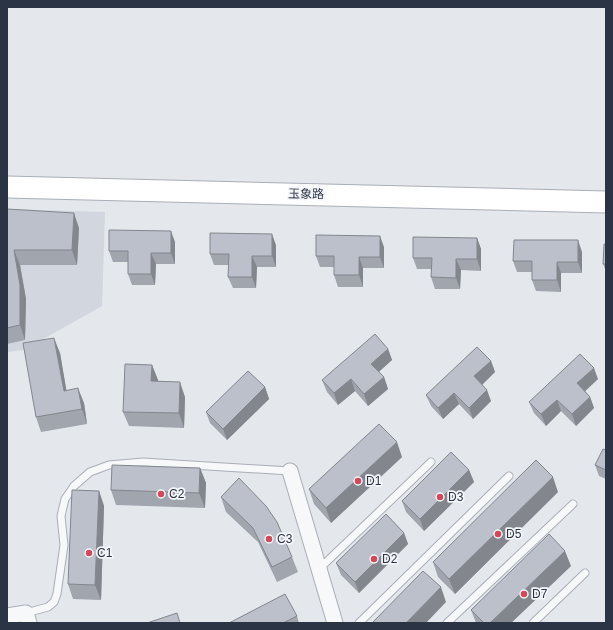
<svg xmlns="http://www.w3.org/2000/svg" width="613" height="630" viewBox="0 0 613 630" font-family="Arial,'Noto Sans SC',sans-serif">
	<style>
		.built { fill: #d2d6de }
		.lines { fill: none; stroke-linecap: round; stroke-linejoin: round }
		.lane-casing { stroke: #a9aeb7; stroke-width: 9 }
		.street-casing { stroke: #a9aeb7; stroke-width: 17 }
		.secondary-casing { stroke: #a9aeb7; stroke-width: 23 }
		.lane { stroke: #f7f8fa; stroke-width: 7 }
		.street { stroke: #f7f8fa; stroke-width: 15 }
		.secondary { stroke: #fff; stroke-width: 21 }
		.wall { fill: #a1a5ae }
		.shaded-wall { fill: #83868d }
		.building { fill: #bbc0ca; stroke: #83868d }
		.poi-dot { fill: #d1495b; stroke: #f4f6f9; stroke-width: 1.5 }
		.labels { text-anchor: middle; stroke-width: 3.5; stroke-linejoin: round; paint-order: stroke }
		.street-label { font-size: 12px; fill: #2b3445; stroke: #f4f6f9 }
		.poi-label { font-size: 12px; fill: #2b3445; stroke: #f4f6f9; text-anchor: start }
	</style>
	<rect width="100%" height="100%" fill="#e4e7ec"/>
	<path class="built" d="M7,209L105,212L102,306L24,350L7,352Z"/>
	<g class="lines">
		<g class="lane-casing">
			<path id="lane" d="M319,569L431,462
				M26,613L48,607L54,602L57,594L64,545L61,516L65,499L74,486L90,472L109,465L143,462L290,471
				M359,623L509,476
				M447,623L573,504
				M533,623L585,573"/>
		</g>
		<g class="street-casing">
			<path id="street" d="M290,471L335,623
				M7,616L26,613L29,623"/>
		</g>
		<g class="secondary-casing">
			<path id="secondary" d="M7,187L606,202"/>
		</g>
		<use href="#lane" class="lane"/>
		<use href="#street" class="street"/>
		<use href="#secondary" class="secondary"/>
	</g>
	<path class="wall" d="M7,209L79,228L77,265H20L26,299L25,340L7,344Z
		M477,238L481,249V271L461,270L460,289H435L431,277V269H417L413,258Z
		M175,242V264H156L155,285H132L128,274V262H113L109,251Z
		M606,244V271L603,264Z
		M276,245V267H257L256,288H233L228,277L229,265H214L210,254Z
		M384,247V268H363V287H338L334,275V267H320L316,256Z
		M582,252V273H561V292L536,291L532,280V272H517L513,261Z
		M388,349L392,360L379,372L384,377L388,389L368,406L355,391L338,405L327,392L322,380Z
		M60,353L66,390L84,403L87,424L41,432L36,417Z
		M491,361L495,372L482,384L491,401L473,419L459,404L443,419L431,406L426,395Z
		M152,365L158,380V381L185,397L184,428L129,426L123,412Z
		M598,379L585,391L590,397L594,408L576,426L561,411L546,426L534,413L529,402Z
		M265,387L269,399L227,440L210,423L206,412Z
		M606,450V479L599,476L595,465Z
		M402,457L331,523L314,504L309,489Z
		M200,468L206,483L205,508L116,505L111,490Z
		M469,470L474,482L424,531L406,512L402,501Z
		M99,491L104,506L101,600L73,599L68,584Z
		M558,492L455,594L438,577L433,562Z
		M221,497L292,557L298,572L277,582L258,542L226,512Z
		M404,533L408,544L359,593L341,575L336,563Z
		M571,566L511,623H476L471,610Z
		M297,616L299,623H229Z"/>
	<path class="shaded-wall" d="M74,213L79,228L77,265L72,250Z
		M171,231L175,242V264L171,253Z
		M272,234L276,245V267L272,256Z
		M380,236L384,247V268L380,257Z
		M477,238L481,249V271L477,259Z
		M578,240L582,252V273L578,262Z
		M14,250L20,265L26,299L25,340L20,325Z
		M151,253L156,264L155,285L151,274Z
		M252,256L257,267L256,288L252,277Z
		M359,257L363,268V287L359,275Z
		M456,259L461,270L460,289L456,278Z
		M557,262L561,273V292L557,280Z
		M54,338L60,353L69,405L64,391Z
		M388,349L392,360L375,375L371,364Z
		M491,361L495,372L479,388L474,376Z
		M152,365L158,380L157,396L151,381Z
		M594,368L598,379L582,394L577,383Z
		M384,377L388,389L368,406L364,394Z
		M351,379L355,391L338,405L334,393Z
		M180,382L185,397L184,428L179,413Z
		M265,387L269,399L227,440L223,429Z
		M78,388L84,403L87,424L82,409Z
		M487,390L491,401L473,419L469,408Z
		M454,393L459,404L443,419L438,408Z
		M590,397L594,408L576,426L572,414Z
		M557,400L561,411L546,426L541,414Z
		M397,442L402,457L331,523L326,508Z
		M200,468L206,483L205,508L199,493Z
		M469,470L474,482L424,531L420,519Z
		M553,477L558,492L455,594L449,579Z
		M99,491L104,506L101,600L95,585Z
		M404,533L408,544L359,593L355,582Z
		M565,551L571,566L511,623H490Z
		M441,587L446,602L426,623H406Z"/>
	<path class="building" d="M7,209L74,213L72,250H14L20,285V325L7,328Z
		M109,230L171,231V253H151V274H128V251H109Z
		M210,233L272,234V256H252V277H228L229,254H210Z
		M316,235L380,236V257H359V275H334V256H316Z
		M413,237L477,238V259H456V278L431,277L432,258H413Z
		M514,240H578V262H557V280H532V261H513Z
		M604,244H606V264H603Z
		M375,334L388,349L371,364L384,377L364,394L351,379L334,393L322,380Z
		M54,338L64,391L78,388L82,409L36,417L23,343Z
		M477,347L491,361L474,376L487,390L469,408L454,393L438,408L426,395Z
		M580,354L594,368L577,383L590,397L572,414L557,400L541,414L529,402Z
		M125,364L152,365L151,381L180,382L179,413L123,412Z
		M248,371L265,387L223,429L206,412Z
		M379,424L397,442L326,508L309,489Z
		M603,449L606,450V470L595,465Z
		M451,452L469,470L420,519L402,501Z
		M536,460L553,477L449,579L433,562Z
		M112,465L200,468L199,493L111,490Z
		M239,478L266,506L277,522L292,557L272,567L253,528L221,497Z
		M72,490L99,491L95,585L68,584Z
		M386,514L404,533L355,582L336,563Z
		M549,534L565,551L490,623H484L471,610Z
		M423,571L441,587L406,623H372Z
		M285,594L297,616L283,623H229Z
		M177,613L180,623H147Z"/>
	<g class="poi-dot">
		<circle cx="358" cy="481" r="4"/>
		<circle cx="161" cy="494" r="4"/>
		<circle cx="440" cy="497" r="4"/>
		<circle cx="498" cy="534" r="4"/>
		<circle cx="269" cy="539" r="4"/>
		<circle cx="89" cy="553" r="4"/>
		<circle cx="374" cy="559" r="4"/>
		<circle cx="524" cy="594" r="4"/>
	</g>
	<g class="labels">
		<g class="street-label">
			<text transform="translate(306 194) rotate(1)" y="4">玉象路</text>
		</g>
		<g class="poi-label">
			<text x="366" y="485">D1</text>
			<text x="169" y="498">C2</text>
			<text x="448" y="501">D3</text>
			<text x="506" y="538">D5</text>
			<text x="277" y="543">C3</text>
			<text x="97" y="557">C1</text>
			<text x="382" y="563">D2</text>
			<text x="532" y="598">D7</text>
		</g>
	</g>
	<rect width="613" height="630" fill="none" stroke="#2b3445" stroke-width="16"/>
</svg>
